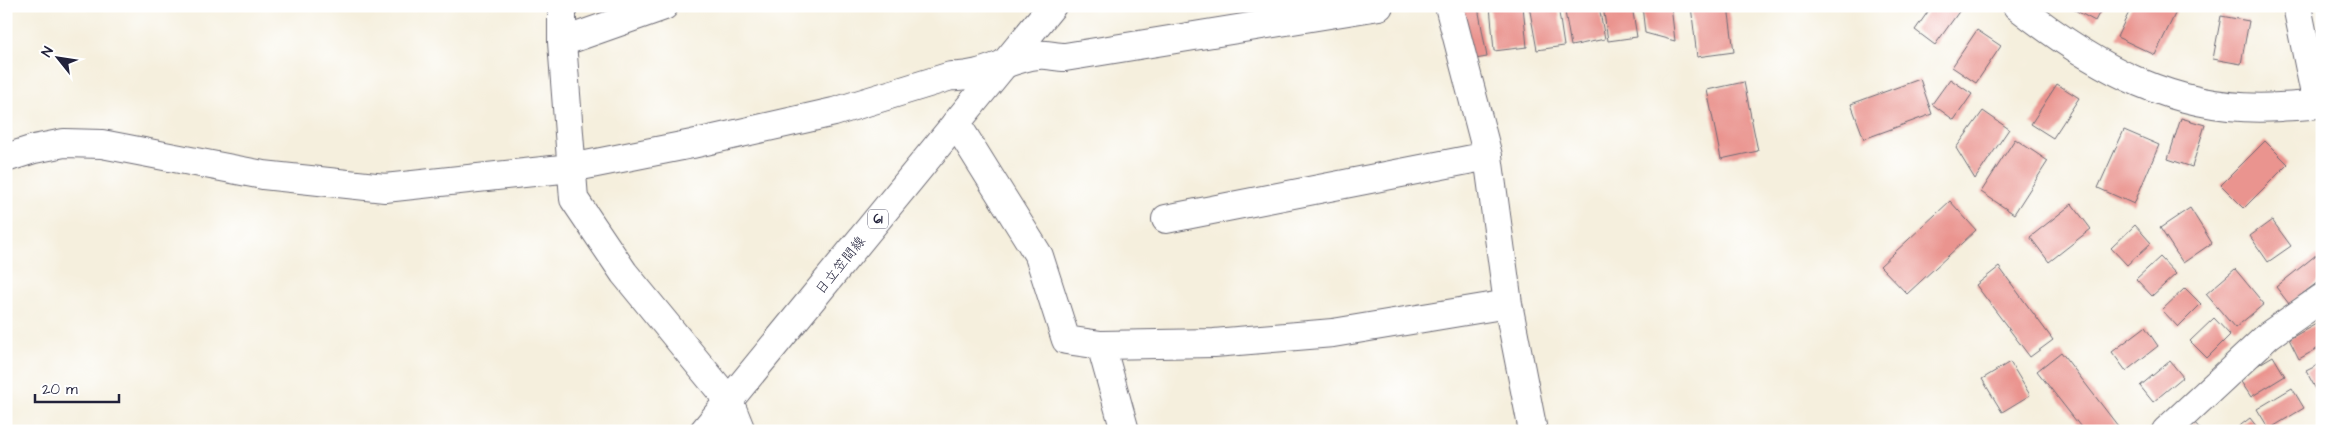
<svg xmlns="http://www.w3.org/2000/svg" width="2328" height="437" viewBox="0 0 2328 437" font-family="'Architects Daughter','Klee One',sans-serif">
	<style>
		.building { fill: #ea948f }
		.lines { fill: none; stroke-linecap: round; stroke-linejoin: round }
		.street-casing { stroke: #6c6a74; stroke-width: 30 }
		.secondary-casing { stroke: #6c6a74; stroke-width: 30 }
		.primary-casing { stroke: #6c6a74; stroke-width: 30 }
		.street { stroke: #fff; stroke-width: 28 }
		.secondary { stroke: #fff; stroke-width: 28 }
		.primary { stroke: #fff; stroke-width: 28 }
		.labels { text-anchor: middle; stroke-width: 4; stroke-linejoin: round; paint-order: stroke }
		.shield { fill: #fff; stroke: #646476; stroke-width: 1 }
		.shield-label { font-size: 12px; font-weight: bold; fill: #22223b }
		.street-label { font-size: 14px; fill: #22223b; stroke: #fff }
	</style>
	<rect width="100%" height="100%" fill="#fff"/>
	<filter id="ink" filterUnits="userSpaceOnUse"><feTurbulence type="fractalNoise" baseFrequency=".02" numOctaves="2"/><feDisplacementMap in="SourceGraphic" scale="10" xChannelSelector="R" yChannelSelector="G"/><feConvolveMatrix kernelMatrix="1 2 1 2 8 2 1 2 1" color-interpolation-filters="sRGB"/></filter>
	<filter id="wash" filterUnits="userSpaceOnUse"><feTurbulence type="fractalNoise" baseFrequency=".0096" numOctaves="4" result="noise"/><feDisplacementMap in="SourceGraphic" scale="20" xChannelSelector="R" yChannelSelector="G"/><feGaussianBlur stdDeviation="1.12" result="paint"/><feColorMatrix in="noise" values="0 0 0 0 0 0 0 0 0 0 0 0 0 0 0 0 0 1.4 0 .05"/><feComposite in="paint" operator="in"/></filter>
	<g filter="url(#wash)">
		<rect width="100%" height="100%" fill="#f5efdd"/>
		<g id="blocks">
			<path class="building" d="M1490,6H1523L1527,47L1494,51Z
				M1529,6H1558L1564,46L1537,50Z
				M1564,6H1599L1605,39L1571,46Z
				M1603,6H1632L1637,37L1608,41Z
				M1642,6H1671L1675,41L1645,33Z
				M1691,6H1728L1734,52L1697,57Z
				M1932,6H1963L1935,45L1915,30Z
				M2074,6H2103L2095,21L2073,9Z
				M2132,6H2165L2176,12L2155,55L2117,37Z
				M1478,7L1487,57L1469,60L1460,11Z
				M2221,16L2249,21L2241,64L2213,59Z
				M1977,30L2001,46L1976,83L1952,67Z
				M1920,79L1932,114L1864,139L1851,104Z
				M1950,79L1972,94L1954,120L1932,104Z
				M1744,82L1758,151L1721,159L1707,90Z
				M2057,84L2079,98L2053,138L2031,124Z
				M1983,111L2009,129L1975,179L1956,148Z
				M2181,118L2205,125L2192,167L2168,159Z
				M2124,130L2159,145L2134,204L2098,188Z
				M2015,139L2048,161L2014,214L1981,192Z
				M2265,141L2288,164L2244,208L2221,185Z
				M1950,201L1976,230L1907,294L1880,266Z
				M2072,204L2091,229L2049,262L2030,237Z
				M2190,208L2212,243L2183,263L2160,228Z
				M2272,220L2291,246L2268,262L2250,236Z
				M2135,225L2151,243L2127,265L2111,248Z
				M2316,255L2322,262V279L2289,304L2276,287Z
				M2160,257L2176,274L2152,296L2136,279Z
				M1999,267L2053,340L2030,357L1976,285Z
				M2235,269L2264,304L2235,328L2206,294Z
				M2185,288L2201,304L2178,327L2162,310Z
				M2214,318L2230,335L2207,358L2190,341Z
				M2318,323L2322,330V346L2299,359L2289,339Z
				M2145,327L2158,346L2126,371L2112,352Z
				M2061,352L2118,426L2111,431H2084L2037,371Z
				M2273,356L2285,376L2251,397L2238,377Z
				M2170,361L2183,377L2153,402L2140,386Z
				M2010,362L2030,395L2002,412L1982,379Z
				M2322,363V388L2317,391L2306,371Z
				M2292,388L2304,408L2269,429L2257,409Z
				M2250,418L2260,431H2239L2237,428Z
				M2194,422L2202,431H2184Z"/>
		</g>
	</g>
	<g filter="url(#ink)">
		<use href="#blocks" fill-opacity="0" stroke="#6c6a74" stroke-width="1"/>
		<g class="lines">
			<g class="street-casing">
				<path id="street" d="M562,6V42L574,199L624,273L729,401L741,431
					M1449,6L1488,156L1508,304L1533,431
					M2297,6L2317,104
					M562,42L664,6
					M956,123L1039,256L1066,340L1101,345L1214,343L1333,333L1508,304
					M6,158L34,149L64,143L102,144L263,175L385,188L571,168L692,144L834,112L951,76C984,78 1007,58 1038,55C1046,54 1056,57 1065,57L1379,6
					M1166,219L1488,156
					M1101,345L1125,431
					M2166,431L2269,335L2322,298"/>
			</g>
			<g class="secondary-casing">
				<path id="secondary" d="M2017,6C2096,68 2177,114 2280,107C2294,106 2308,106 2322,103"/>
			</g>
			<g class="primary-casing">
				<path id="primary" d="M704,431L1052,6"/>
			</g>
			<use href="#street" class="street"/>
			<use href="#secondary" class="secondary"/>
			<use href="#primary" class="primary"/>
		</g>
	</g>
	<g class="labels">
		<rect class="shield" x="868" y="209.5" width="20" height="19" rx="4"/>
		<g class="shield-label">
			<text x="878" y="223">61</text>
		</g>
		<g class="street-label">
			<text transform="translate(840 265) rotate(-51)" y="5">日立笠間線</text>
		</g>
	</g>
	<rect width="2328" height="437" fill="none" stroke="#fff" stroke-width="25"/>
	<g transform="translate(58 58) rotate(300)" stroke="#ffffff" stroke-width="4" paint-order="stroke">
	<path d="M0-4L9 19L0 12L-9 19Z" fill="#22223b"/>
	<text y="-8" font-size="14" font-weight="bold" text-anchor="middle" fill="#22223b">N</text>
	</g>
	<path d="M35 394v8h84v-8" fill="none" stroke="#22223b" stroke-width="2.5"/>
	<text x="42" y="394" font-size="15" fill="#22223b" stroke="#ffffff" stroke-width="4" paint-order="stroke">20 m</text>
</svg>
